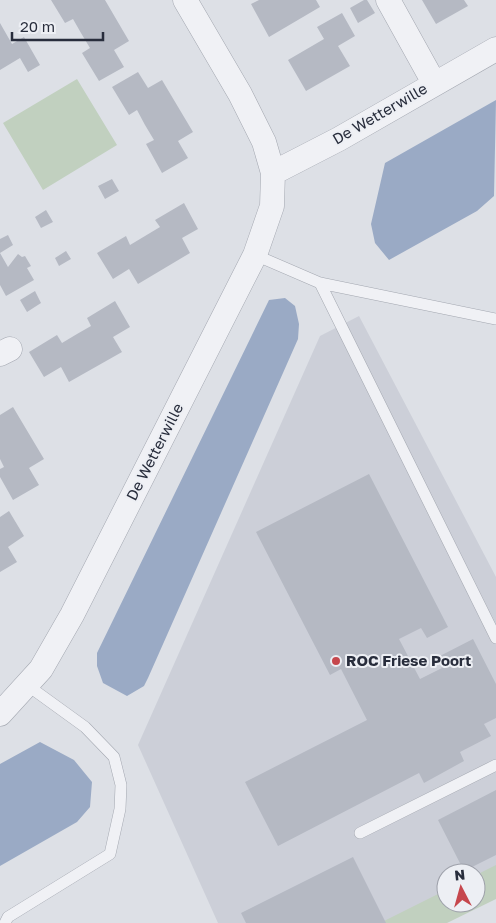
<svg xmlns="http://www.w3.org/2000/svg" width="496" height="923" viewBox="0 0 496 923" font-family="'Golos Text',sans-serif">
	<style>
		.built { fill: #cccfd8 }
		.green { fill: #c1d0bf }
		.water { fill: #9aaac5 }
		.building { fill: #b5b9c3 }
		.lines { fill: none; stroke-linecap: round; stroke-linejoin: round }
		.service-casing { stroke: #a3a7b0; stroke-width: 12 }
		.minor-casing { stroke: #a3a7b0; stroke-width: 25 }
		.service { stroke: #f0f1f5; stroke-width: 11 }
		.minor { stroke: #f0f1f5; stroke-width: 24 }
		.poi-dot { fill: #c6474d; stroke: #edeff4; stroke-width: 2 }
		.labels { text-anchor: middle; stroke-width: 4; stroke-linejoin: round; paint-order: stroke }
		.street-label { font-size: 15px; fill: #282d3c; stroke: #edeff4 }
		.poi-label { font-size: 15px; font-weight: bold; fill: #282d3c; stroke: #edeff4; text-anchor: start }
	</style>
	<rect width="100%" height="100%" fill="#dde0e6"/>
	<path class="built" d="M359,316L496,577V881L476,891V873H446V903L411,923H218L138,745L320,336Z"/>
	<path class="green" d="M77,79L117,145L43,190L3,123Z
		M496,865V899L447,923H380L446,890V903H476V875Z"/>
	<path class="water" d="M496,100L494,196L477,211L389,260L375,243L371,224L385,163Z
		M285,298L295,306L299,324L298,339L148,678L144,686L127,696L103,683L97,666V653L269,300Z
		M40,742L74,760L92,782L90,807L77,822L0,866V764Z"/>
	<path class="building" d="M51,0H105L129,41L114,50L124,67L99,81L82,53L90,48L81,33L73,19L65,23Z
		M259,0H316L320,7L269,37L251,4Z
		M364,0H367L375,13L358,23L350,8Z
		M422,0H464L468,6L436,24Z
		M342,13L355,36L338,46L350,66L306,91L288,60L324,39L317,27Z
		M0,23L12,44L24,37L40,65L28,72L20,58L0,70Z
		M138,72L148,88L162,80L193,132L178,141L188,158L162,173L146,144L154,140L145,125L137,110L129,115L112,87Z
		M112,179L119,191L105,199L98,186Z
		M184,203L198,229L182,238L190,253L138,284L129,269L113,279L97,253L126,236L130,245L160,227L155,220Z
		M46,210L53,222L41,228L35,217Z
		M8,235L13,245L0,253V239Z
		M66,251L71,259L59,266L55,258Z
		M0,253L8,267L18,254L22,257L25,256L31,266L27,268L34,280L6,296L0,285Z
		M35,291L41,303L27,312L20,300Z
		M115,301L130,327L113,337L122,352L69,382L61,367L44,377L29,352L57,335L62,343L77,334L91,326L87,318Z
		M13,407L44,459L29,468L39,485L13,500L0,477V469L4,467L0,459V415Z
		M369,474L448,627L427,638L421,628L399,639L420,679L442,668L436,658L473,639L496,684V718L484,724L491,736L460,752L464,761L424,783L419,773L278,846L245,782L367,720L341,669L330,675L256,532Z
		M9,511L24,536L8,547L17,562L0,572V517Z
		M496,790V855L464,871L438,820Z
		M353,857L386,923H246L241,913Z"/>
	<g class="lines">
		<g class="service-casing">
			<path id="service" d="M255,255L320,283L496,638
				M320,283L496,319
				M360,833L496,765
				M5,923L8,917L110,854L120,809L121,785L114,757L85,727L27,685"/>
		</g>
		<g class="minor-casing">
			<path id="minor" d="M388,0L434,83
				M273,173L339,139L496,49
				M0,354L10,349
				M0,714L41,669L72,615L255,255L272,206L273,173L264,142L240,94L185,0"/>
		</g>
		<use href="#service" class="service"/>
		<use href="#minor" class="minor"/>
	</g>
	<circle class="poi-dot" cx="336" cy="661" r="5"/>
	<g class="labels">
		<g class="street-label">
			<text transform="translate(380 114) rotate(-30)" y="5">De Wetterwille</text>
			<text transform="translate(155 452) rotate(-63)" y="5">De Wetterwille</text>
		</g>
		<g class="poi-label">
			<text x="346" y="666">ROC Friese Poort</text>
		</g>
	</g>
	<g transform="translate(461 888) rotate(354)"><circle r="24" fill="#edeff4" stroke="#9ea1aa"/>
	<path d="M0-4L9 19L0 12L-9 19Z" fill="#c6474d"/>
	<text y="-8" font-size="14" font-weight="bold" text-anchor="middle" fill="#282d3c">N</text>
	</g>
	<path d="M12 32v8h91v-8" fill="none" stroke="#282d3c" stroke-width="2.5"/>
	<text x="20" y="32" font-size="15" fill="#282d3c" stroke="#edeff4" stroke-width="4" paint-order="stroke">20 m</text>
</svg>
